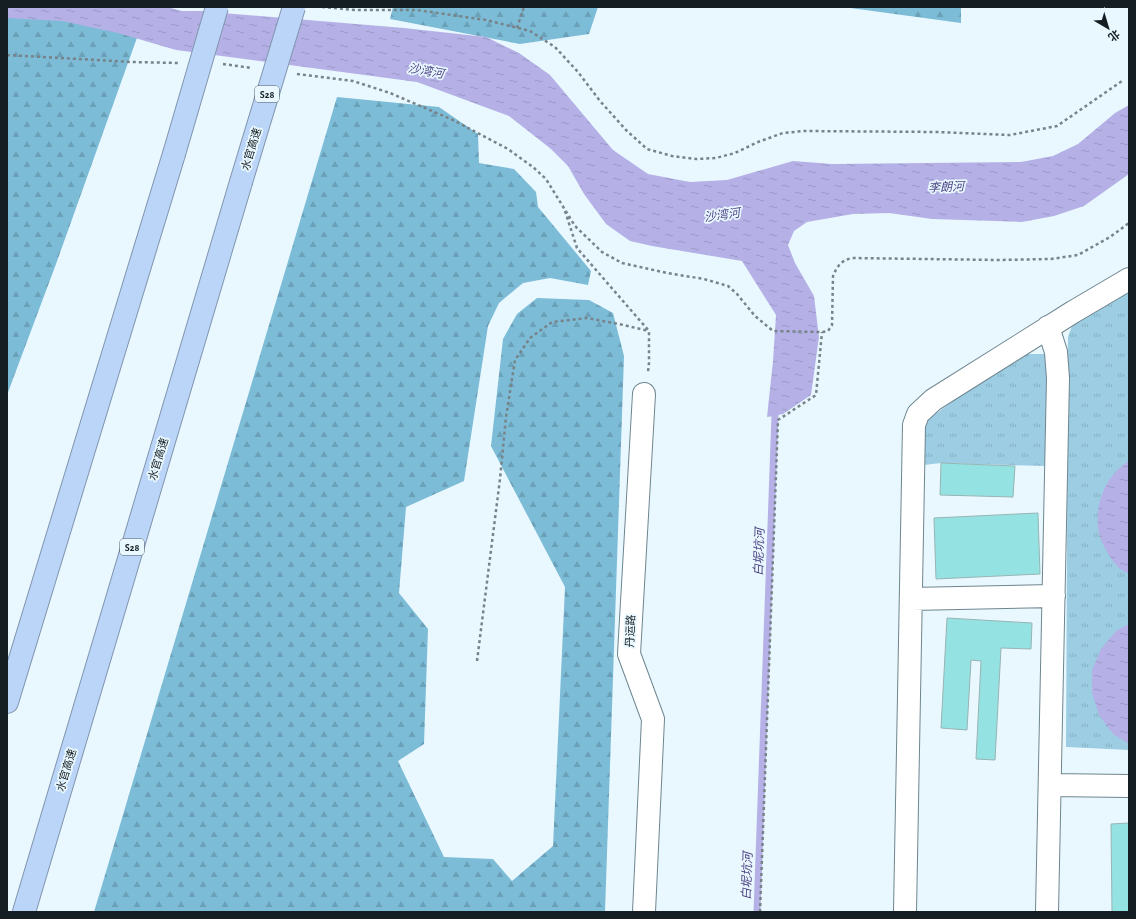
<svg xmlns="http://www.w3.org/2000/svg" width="1136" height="919" viewBox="0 0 1136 919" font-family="'Alegreya Sans','Noto Sans SC',sans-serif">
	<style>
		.grass { fill: url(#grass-tufts) }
		.forest { fill: url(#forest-firs) }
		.water { fill: url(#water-ripples) }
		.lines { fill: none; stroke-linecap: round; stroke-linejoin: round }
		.stream { stroke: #b5b1e7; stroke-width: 7 }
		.building { fill: #95e2e2; stroke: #98b4b4 }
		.minor-casing { stroke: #6e858f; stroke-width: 24 }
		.highway-casing { stroke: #8195ae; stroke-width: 24 }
		.path { stroke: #778389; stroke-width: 2.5; stroke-dasharray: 3 3; stroke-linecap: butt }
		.minor { stroke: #fff; stroke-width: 22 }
		.highway { stroke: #bbd5f9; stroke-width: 22 }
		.highway-bridge-casing { stroke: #8195ae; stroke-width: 24; stroke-linecap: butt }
		.highway-bridge { stroke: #bbd5f9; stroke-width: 22 }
		.labels { text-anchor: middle; stroke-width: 3.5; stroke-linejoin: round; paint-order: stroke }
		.shield { fill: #e9f8ff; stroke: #555f64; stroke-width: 1 }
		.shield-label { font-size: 10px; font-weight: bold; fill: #151e22 }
		.street-label { font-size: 11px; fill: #151e22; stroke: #e9f8ff }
		.water-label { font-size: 12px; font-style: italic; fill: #4c4284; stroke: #e9f8ff }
	</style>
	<defs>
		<pattern id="grass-tufts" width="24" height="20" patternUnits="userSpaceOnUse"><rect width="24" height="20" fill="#9ccde3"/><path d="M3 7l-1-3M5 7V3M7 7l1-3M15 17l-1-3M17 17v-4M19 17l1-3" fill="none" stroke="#86b0c2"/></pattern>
		<pattern id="forest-firs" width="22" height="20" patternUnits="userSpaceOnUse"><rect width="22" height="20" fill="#7dbcd7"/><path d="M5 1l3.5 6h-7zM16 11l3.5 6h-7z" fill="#6ba1b8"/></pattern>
		<pattern id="water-ripples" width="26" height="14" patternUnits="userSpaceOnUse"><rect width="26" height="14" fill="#b5b1e7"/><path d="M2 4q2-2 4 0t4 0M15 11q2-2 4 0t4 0" fill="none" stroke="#9b98c6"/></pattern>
	</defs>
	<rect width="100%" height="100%" fill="#e9f8ff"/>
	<path class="grass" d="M1129,290V750L1066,747L1068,337L1073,323Z
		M1025,354H1045L1049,358L1046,466L941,463L924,465V430L928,419L1012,360Z"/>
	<path class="forest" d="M7,7H148L56,264L7,395Z
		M393,7H598L589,34L520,44L390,19Z
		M843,7H961V23Z
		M337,97L439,107L478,134L479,163L514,169L536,192L538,207L591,271L588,285L550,278L523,283L499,303L488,326L464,481L406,507L399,593L428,629L424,744L398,761L444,857L493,859L512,881L553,846L565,587L491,446L503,339L517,314L537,298L589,300L613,313L624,356L605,912H94Z"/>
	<path class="water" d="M7,7H167L182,11H199L404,28L486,37L519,53L550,75L613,150L648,174L690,182L727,180L793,161L832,164L1021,162L1053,156L1078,144L1115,113L1129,105V174L1084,206L1054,216L1022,222L932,219L889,213L853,214L807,222L794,231L788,245L795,263L814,296L819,337L811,395L783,414L767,417L773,361L776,315L742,261L652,246L630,241L606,224L584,194L568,166L551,149L509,116L417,82L176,50L118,33L62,21L7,18Z
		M1129,461V574C1126,572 1121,570 1119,568C1110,559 1099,540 1098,527C1095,502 1107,474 1129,461Z
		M1129,624V744L1113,734L1099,715L1092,693V670L1101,649L1116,631Z"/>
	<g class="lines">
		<path class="stream" d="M757,912L775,415L777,407"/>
	</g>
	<path class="building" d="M941,463L1015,466L1013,497L940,495Z
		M1038,513L1040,574L936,579L934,518Z
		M947,618L1032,623L1031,649L1001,648L995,760L976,759L981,661L971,660L967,730L941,728Z
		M1129,823V912H1112L1111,824Z"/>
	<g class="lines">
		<g class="minor-casing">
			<path id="minor" d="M644,394L629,654L653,719L644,912
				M911,599L1054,596
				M1050,785L1129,786
				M905,912L914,425L918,414L933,400L1073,312L1129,279
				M1047,912L1058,378L1056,352L1048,327"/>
		</g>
		<g class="highway-casing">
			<path id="highway" d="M7,702L174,154
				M24,912L241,182"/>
		</g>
		<path class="path" d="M322,7L355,10H417L486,20L530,31L555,47L578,72L600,101L626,130L647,149L672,156L696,159L716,158L735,153L758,142L783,133L804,131L938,132L1010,135L1057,126L1122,81
			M517,28L524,7
			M7,55L132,62L178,63
			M223,64L252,68
			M297,74L353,81L390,93L453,120L508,149L533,167L546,179L575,226L602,252L622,263L667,273L704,279L728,286L737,294L755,316L773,331L822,332L828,331L832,325L833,276C837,266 842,260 852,258L998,260L1051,259L1078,255L1110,237L1129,223
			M565,211L577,248L649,331V363L648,372
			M477,661L500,479L506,417L515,360L530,338L552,322L587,318L619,324L649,331
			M760,912L778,420L816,395L822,332"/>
		<use href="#minor" class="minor"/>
		<use href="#highway" class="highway"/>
		<g class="highway-bridge-casing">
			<path id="highway-bridge" d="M174,154L217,7
				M241,182L294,7"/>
		</g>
		<use href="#highway-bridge" class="highway-bridge"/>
	</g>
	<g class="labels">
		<g class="shield">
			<rect x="255" y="86" width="24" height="16" rx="3"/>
			<rect x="120" y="539" width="24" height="16" rx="3"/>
		</g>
		<g class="shield-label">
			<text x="267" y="98">S28</text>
			<text x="132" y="551">S28</text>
		</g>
		<g class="street-label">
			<text transform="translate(251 149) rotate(-73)" y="4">水官高速</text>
			<text transform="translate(158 459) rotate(-73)" y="4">水官高速</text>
			<text transform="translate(630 631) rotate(-87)" y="4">丹运路</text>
			<text transform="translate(66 770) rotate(-73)" y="4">水官高速</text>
		</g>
		<g class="water-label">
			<text transform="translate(426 71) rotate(10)" y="4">沙湾河</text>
			<text transform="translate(946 187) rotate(-2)" y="4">李朗河</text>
			<text transform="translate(722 215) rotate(-8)" y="4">沙湾河</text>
			<text transform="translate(759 552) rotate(-88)" y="4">白坭坑河</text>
			<text transform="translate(747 876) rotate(-88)" y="4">白坭坑河</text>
		</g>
	</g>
	<rect width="1136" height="919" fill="none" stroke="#151e22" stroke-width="16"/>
	<g transform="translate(1108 28) rotate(142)" stroke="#e9f8ff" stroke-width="3" paint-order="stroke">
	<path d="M0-3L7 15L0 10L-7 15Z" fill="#151e22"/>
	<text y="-6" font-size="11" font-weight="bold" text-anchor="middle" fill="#151e22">北</text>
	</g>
</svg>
